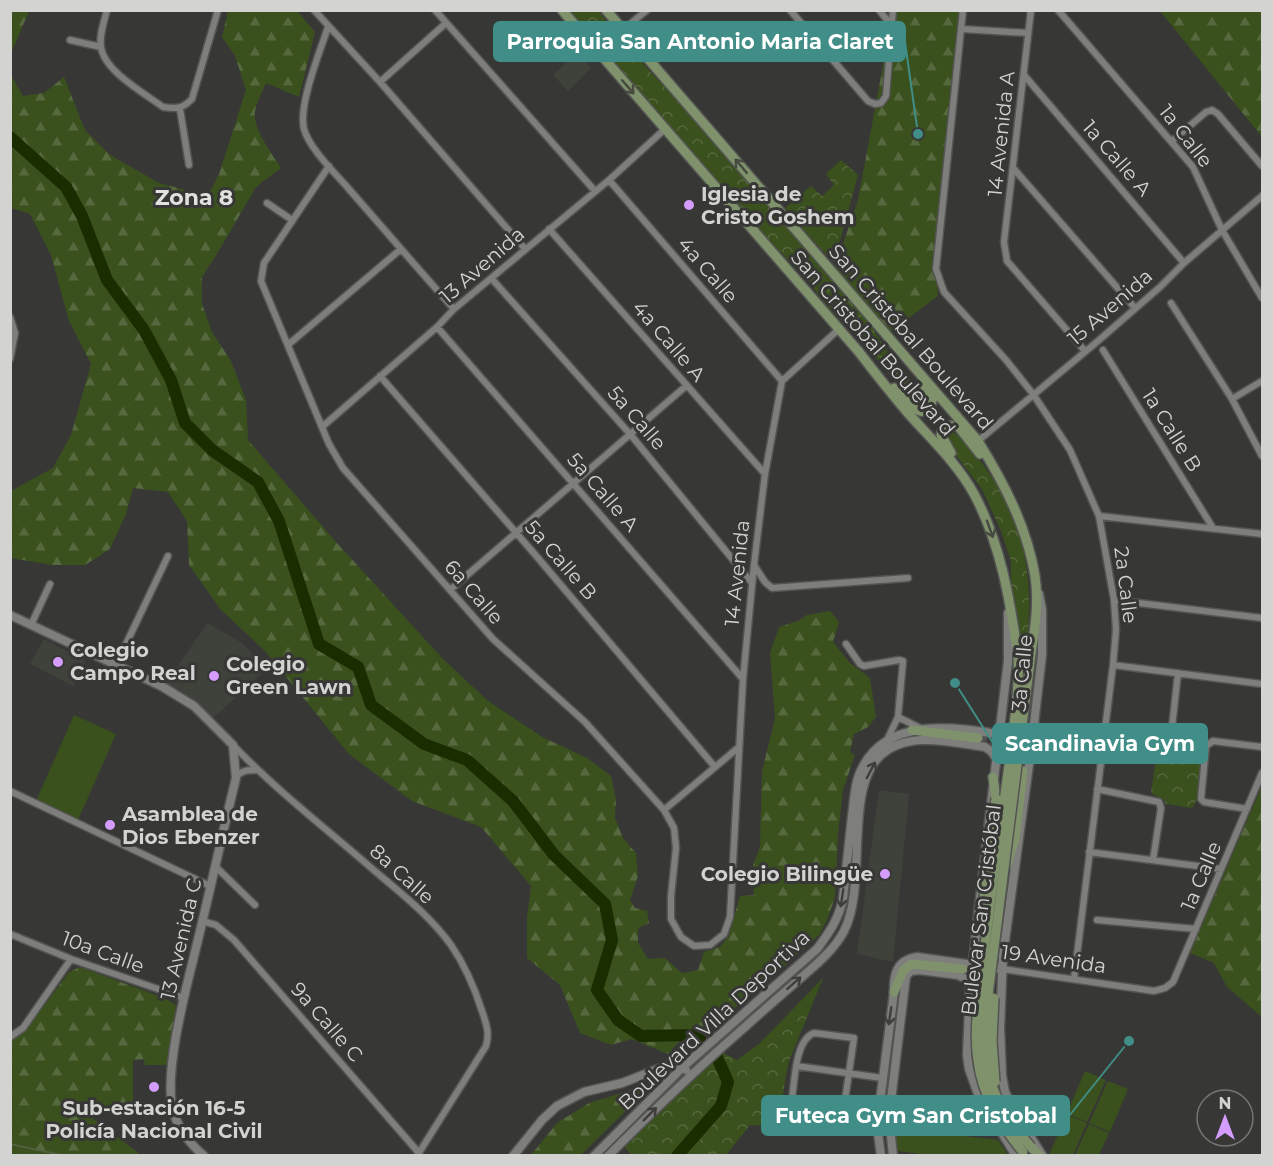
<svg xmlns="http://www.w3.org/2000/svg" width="1273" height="1166" viewBox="0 0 1273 1166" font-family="Montserrat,sans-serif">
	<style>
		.built { fill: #3e423a }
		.green { fill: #3a501d }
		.forest { fill: url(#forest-firs) }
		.park { fill: url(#park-crowns) }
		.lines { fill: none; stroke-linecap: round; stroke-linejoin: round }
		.stream { stroke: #525f3f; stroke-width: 2 }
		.river { stroke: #1a2d00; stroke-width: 12 }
		.primary-tunnel { stroke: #4e4f4d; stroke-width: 9; stroke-dasharray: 9 4.5; stroke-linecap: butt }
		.street-casing { stroke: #545553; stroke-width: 9 }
		.secondary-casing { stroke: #545553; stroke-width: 11 }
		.primary-casing { stroke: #545553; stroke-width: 12 }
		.street { stroke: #7e7f7c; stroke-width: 6 }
		.secondary { stroke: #7e7f7c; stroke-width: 8 }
		.primary { stroke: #80926c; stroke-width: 9 }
		.primary-bridge-casing { stroke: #545553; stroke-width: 12; stroke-linecap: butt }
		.primary-bridge { stroke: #80926c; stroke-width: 9 }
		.oneway { stroke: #464a40 }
		.oneway2 { stroke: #3e3f3c }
		.poi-dot { fill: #d39cfd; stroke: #373835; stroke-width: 2 }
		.labels { text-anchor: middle; stroke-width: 6; stroke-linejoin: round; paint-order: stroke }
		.street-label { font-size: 20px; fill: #d3d4d2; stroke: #373835 }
		.poi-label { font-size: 20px; font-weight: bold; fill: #d3d4d2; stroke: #373835; text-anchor: start }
		.quarter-label { font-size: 22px; font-weight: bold; fill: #e1e2df; stroke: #373835 }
		.leader { fill: none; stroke: #408e87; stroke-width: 2 }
		.callout-dot { fill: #408e87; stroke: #373835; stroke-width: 2 }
		.callout { fill: #408e87; stroke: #408e87; stroke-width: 2 }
		.callout-label { font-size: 21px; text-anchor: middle; font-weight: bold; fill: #fff }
	</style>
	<defs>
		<pattern id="forest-firs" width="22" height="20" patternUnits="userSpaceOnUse" patternTransform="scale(1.5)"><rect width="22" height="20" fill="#3a501d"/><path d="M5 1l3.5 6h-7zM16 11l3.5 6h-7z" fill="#56683d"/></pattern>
		<pattern id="park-crowns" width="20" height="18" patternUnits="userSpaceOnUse" patternTransform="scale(1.5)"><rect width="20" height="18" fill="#3a501d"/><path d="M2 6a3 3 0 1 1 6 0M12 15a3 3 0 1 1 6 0" fill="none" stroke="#56683d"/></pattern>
	</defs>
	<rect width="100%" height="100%" fill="#373835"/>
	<path class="built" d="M577,53L591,68L568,91L553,75Z
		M207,623L242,643L268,668L212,719L200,705L165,685Z
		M44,639L86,661L73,686L30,664Z
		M879,790L909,794L893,962L857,954Z"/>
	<path class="green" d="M74,715L116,734L78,820L36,801Z
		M1085,1071L1106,1080L1087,1122L1067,1113Z
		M1108,1081L1128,1089L1110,1132L1089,1123Z
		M1067,1114L1087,1123L1073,1155H1049Z
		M1089,1124L1109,1133L1099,1155H1075Z
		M893,1128L998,1140L1008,1155H928L898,1151Z"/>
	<path class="forest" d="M11,10L29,11L12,51V77L23,96L44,93L64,77L85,130L110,155L159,183L208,196L219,174L246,90L235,56L222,37L228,11H297L315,32L299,97L266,83C262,92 257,102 255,111C252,128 272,154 281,168L256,187L217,254L202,277V304L212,332L231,361L246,400L248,440L336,542L442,658L488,701L542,737L587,758L611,776L616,799L615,818L623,838L636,853L638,876L630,900L635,908L647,911L649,923L638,928V943L648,959L665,958L682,973L698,970L704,952L720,947L729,935L740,896L754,895L753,865L760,847L762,771L775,719L770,653L779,627L798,621L807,615L830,611L839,622L833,642L850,663L870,678L876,717L868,727L854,734L850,752L855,755L843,790L838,834L835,898L827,920L819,935L766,983L709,1029L687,1033L668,1054L632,1039L611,1045L580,1033L560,985L527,958V918L531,886L481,827L412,801L349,754L265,651L221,610L189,565L187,521L168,492L133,488L126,514L110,549L85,565H52L11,558V491L53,468L71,435L91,364L69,321L51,255L30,214L11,208Z
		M893,11H963L954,128L936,268L938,296L887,334L833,273L858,200Z
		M1160,11H1262V137Z
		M1262,786V1017L1227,987L1214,963L1190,953Z
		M80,967L164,998L176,1005L168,1065H145L144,1059L133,1060V1105L87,1114L141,1155L11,1156V1039L26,1030L69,972Z
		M654,1083L581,1155H531L557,1123L589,1103Z"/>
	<path class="park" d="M565,11H598L647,68L681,104L870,324L889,354L925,398L921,406L911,401L859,337L827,307L807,279L717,188Z
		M841,160L858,175L834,263L784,209L811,186L822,196L834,185L826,174Z
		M949,430C966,439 973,451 984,466C1029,524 1035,591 1025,662L1023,661L1011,596V561L1001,531L982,489L949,446L947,440Z
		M1172,733L1200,737L1206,748L1198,798L1192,808L1166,804L1164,800L1151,793L1159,738Z
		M823,978L788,1064L782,1100L785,1101L784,1109H766L764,1126L750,1125L726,1155H631L624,1146L704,1068L723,1053L737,1060L760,1043Z"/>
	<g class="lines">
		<path class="stream" d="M10,1144L66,1156"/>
		<path class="river" d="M10,137L66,187L82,216L107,280L144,330L171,380L185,423L212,450L258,482L279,521L319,644L358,667L371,705L424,744L467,760L513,801L554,855L605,904L612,940L597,990L618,1020L641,1036L693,1035L700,1040
			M677,1156L721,1106L728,1082L717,1057"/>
		<path class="primary-tunnel" d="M978,738C994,741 1023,750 1023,771"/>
		<g class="street-casing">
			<path id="street" d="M107,10C104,22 99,35 101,47C104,71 144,93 163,107C177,109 182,109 192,99L218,10
				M314,10L380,82L525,249
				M435,10L595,191
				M790,10L868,101L875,104L881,103L886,96L893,10
				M879,10L892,26
				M963,10L936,269L944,292L1006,360L1033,394L1070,450L1099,516L1114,600L1116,630L1113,665L1074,979
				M1031,10L1004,242L1007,261L1085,351
				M1058,10L1193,167L1222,230L1262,298
				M328,27C320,52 298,105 304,129C309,148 335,173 348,188C383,228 418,269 454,309
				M624,29L647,10
				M962,29L1028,33
				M70,40L101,47
				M1024,75L1184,263
				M380,82L446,23
				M180,109L189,165
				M1172,141L1206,112L1212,110L1218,114L1262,166
				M329,166L264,263L261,281L329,444L343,468L493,639L585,722L664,810L674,828L676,848L671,896V919L681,937L694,946L710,945L724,934L730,917L743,679L754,565L765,474L782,381L838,330
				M1014,169L1135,308
				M609,180L782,381
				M267,203L292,220
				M549,229L765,474
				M492,279L630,434L752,583
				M1171,303L1232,399L1262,456
				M10,317L15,333L10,359
				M437,327L743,679
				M289,344L401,249
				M1103,350L1213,528
				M380,376L538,558L715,767
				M1232,399L1262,381
				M322,427L437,327L454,309L609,180L665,129
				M978,441L1098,341L1160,287L1184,263L1262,196
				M1099,516L1262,534
				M754,565L765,582L772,588L908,578
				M451,589L686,386
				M1114,600L1262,618
				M31,625L50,584
				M846,644L860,664L864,666L899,660L903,661L898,717L887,740
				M116,665L168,556
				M1113,665L1262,684
				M898,717L920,728
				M1105,727L1164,734L1169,732L1172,727L1178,673
				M1033,732L1103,742
				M233,745C277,791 328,830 376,872C402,894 431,917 451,945C464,964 475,989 482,1011C486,1023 490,1033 486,1046L417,1156
				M236,777C242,770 248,770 257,770
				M1097,789L1159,802L1161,808L1153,860
				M10,791L210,886
				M1247,809L1204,802L1201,799L1206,746L1213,741L1262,747
				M664,810L739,747
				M1089,852L1221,869
				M215,866L255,905
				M1097,920L1196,929
				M202,921L216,925L234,940L419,1153
				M10,934L71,959L184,998
				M1002,969L1154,991L1165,988L1173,982L1262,773
				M814,1033L854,1038L844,1107L792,1098C795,1080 795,1040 814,1033Z
				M10,1037L23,1028L71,959
				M797,1066L882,1078"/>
		</g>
		<g class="secondary-casing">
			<path id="secondary" d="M1039,594L1042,610V655L1031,750L1003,955L1000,1028L1002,1076L1005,1092L1016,1114L1042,1155
				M1008,613V661L980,898L970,988L967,1055L969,1069L978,1094L1016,1156
				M10,615L163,687L194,706L233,745L236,778C222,835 210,891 196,948C186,989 165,1066 172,1106C176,1126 189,1143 204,1156
				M513,1156L542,1120L557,1106L584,1092L622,1083L668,1065L683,1067L686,1070
				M594,1156L683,1067L817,949C829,933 839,919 843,898C846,871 849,843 852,816C854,803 854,787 859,775C884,712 962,728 1014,737L1025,742L1031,750
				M608,1156C650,1114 692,1073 737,1034C756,1017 775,1000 795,983C812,968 833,952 844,931C867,887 845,795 877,759C904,729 951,742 985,747L991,751L996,758
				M881,1156L877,1125L894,992C893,974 897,960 917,957L1002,969
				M893,1156L889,1117L906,976L911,971L919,970L958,975L966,979L970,988"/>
		</g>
		<g class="primary-casing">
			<path id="primary" d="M562,10L859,352C875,373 891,393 908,413C930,438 958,464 974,494C1001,544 1010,601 1018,656
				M606,10L978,441C1004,483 1027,527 1035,576C1039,601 1035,629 1031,654
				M894,388C904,398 915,415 929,411L933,398L924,385
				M951,453L941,435L943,429L947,426H958L980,454
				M912,730L978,738
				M993,777L996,798
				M1006,867L1015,840L1023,771
				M894,992L903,971L911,964L963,969
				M1031,1147L1040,1156"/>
		</g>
		<use href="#street" class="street"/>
		<use href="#secondary" class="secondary"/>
		<use href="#primary" class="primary"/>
		<g class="primary-bridge-casing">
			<path id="primary-bridge" d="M1018,656C1020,692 1013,729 1009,765C1000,832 990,898 983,964C980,995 973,1029 978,1060C982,1096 1001,1125 1023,1152
				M983,933V907L996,798
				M994,998L992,1041L995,1082
				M1031,1147C1009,1122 987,1089 985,1054C984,1040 986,1026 986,1011L1031,654"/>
		</g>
		<use href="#primary-bridge" class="primary-bridge"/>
	</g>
	<defs><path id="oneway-shaft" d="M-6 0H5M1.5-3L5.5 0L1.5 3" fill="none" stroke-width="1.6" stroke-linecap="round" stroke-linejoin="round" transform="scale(1.5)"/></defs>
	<g class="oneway">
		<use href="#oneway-shaft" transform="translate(628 87) rotate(49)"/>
		<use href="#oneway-shaft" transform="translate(741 166) rotate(-130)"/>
		<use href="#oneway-shaft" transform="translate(990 529) rotate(70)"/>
	</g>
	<g class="oneway2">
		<use href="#oneway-shaft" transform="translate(871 770) rotate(-62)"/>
		<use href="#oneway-shaft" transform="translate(842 898) rotate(99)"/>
		<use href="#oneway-shaft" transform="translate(794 983) rotate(-41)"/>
		<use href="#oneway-shaft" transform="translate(890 1016) rotate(98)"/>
		<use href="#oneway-shaft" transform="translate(650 1114) rotate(-45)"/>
	</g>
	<g class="poi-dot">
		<circle cx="689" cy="205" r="6"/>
		<circle cx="58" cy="662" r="6"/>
		<circle cx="214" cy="676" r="6"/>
		<circle cx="110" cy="825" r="6"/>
		<circle cx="885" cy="874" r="6"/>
		<circle cx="154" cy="1087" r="6"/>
	</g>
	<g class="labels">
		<g class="street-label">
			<text transform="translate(1001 134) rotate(-84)" y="7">14 Avenida A</text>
			<text transform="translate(1186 136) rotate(52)" y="7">1a Calle</text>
			<text transform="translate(1117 158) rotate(49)" y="7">1a Calle A</text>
			<text transform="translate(482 265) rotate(-41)" y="7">13 Avenida</text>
			<text transform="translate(708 270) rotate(49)" y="7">4a Calle</text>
			<text transform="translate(1110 307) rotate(-41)" y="7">15 Avenida</text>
			<text transform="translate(911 337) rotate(49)" y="7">San Cristóbal Boulevard</text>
			<text transform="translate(669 341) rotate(49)" y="7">4a Calle A</text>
			<text transform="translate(873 343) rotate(49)" y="7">San Cristobal Boulevard</text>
			<text transform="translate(637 418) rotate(49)" y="7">5a Calle</text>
			<text transform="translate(1172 430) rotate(58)" y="7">1a Calle B</text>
			<text transform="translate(603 492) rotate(49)" y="7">5a Calle A</text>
			<text transform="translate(561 560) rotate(49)" y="7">5a Calle B</text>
			<text transform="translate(737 573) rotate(-84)" y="7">14 Avenida</text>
			<text transform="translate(1126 585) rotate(83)" y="7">2a Calle</text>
			<text transform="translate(474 592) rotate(49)" y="7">6a Calle</text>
			<text transform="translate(1022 673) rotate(-85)" y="7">3a Calle</text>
			<text transform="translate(402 874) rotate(42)" y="7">8a Calle</text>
			<text transform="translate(1201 876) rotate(-67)" y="7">1a Calle</text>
			<text transform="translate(981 910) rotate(-83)" y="7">Bulevar San Cristóbal</text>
			<text transform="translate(181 939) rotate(-77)" y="7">13 Avenida C</text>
			<text transform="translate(103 952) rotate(20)" y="7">10a Calle</text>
			<text transform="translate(1054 959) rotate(8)" y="7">19 Avenida</text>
			<text transform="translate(714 1020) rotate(-43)" y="7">Boulevard Villa Deportiva</text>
			<text transform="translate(327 1022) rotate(49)" y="7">9a Calle C</text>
		</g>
		<g class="poi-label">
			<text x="701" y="201">Iglesia de<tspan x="701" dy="23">Cristo Goshem</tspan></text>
			<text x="70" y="657">Colegio<tspan x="70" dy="23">Campo Real</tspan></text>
			<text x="226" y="671">Colegio<tspan x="226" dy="23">Green Lawn</tspan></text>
			<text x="122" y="821">Asamblea de<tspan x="122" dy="23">Dios Ebenzer</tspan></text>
			<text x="873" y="881" text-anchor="end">Colegio Bilingüe</text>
			<text x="154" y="1115" text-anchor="middle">Sub-estación 16-5<tspan x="154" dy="23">Policía Nacional Civil</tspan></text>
		</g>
		<g class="quarter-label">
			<text x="194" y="205">Zona 8</text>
		</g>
	</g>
	<path class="leader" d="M918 134L905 42M955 683L993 743M1129 1041L1069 1116"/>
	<g class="callout-dot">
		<circle cx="918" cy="134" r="6"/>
		<circle cx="955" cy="683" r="6"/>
		<circle cx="1129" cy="1041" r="6"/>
	</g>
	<g class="callout">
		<rect x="494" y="22" width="411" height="39" rx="6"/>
		<rect x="993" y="724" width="214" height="39" rx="6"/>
		<rect x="762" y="1096" width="307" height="39" rx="6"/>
	</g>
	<g class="callout-label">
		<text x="700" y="49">Parroquia San Antonio Maria Claret</text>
		<text x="1100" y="751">Scandinavia Gym</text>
		<text x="916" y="1123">Futeca Gym San Cristobal</text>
	</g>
	<rect width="1273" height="1166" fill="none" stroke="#d3d4d2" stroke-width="24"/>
	<g transform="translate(1225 1118)"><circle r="28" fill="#373835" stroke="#757674" stroke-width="1.5"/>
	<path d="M0-4.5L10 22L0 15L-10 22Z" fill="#d39cfd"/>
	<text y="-9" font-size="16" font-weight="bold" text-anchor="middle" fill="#d3d4d2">N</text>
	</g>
</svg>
